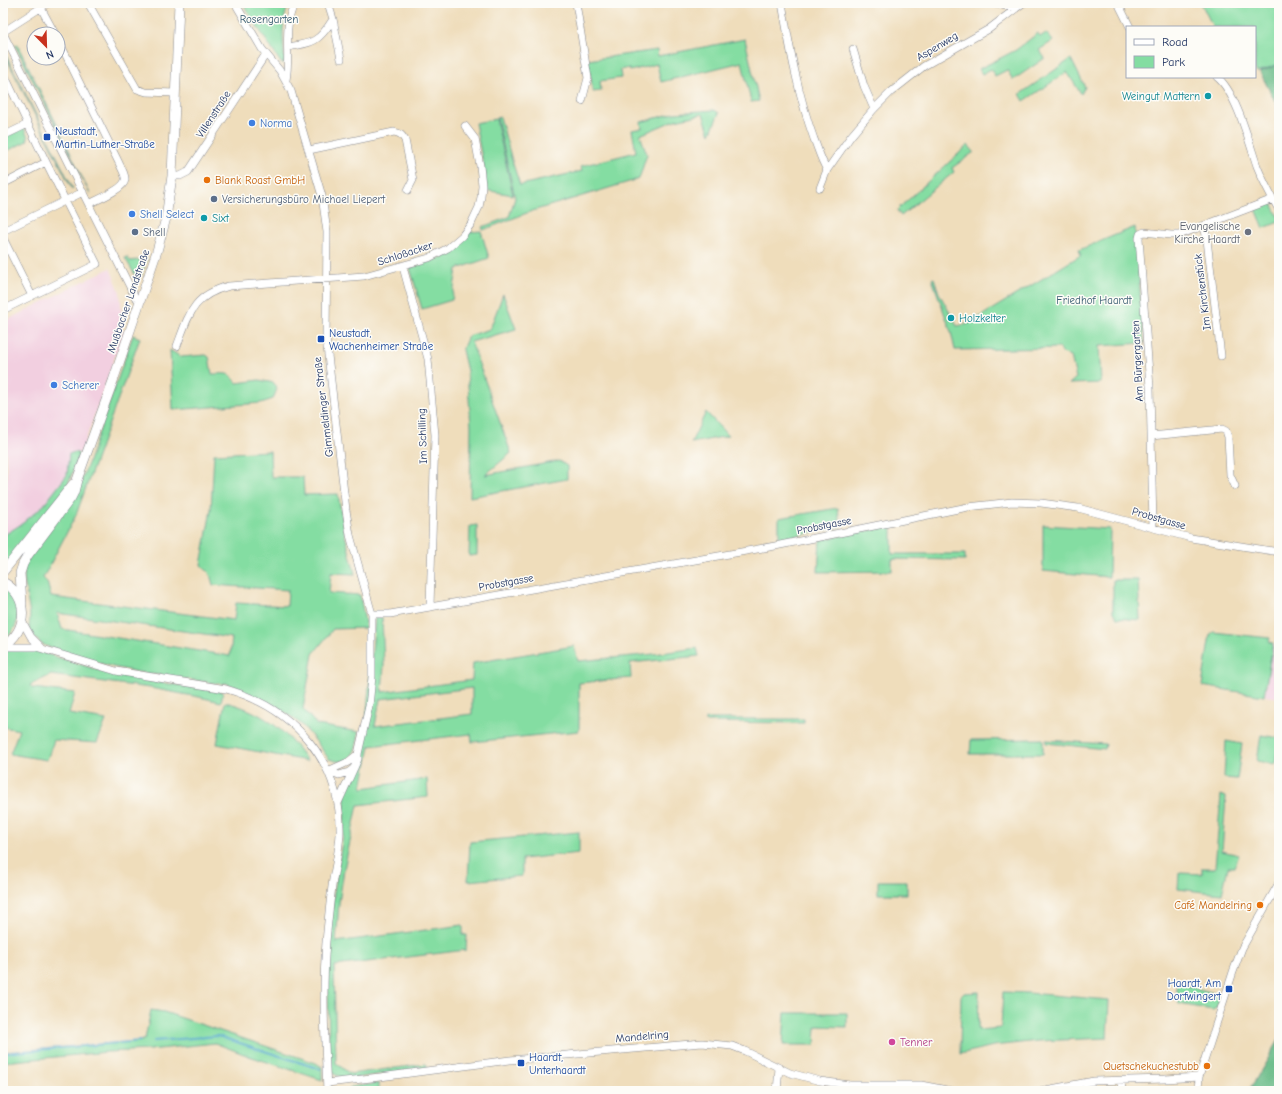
<svg xmlns="http://www.w3.org/2000/svg" width="1282" height="1094" viewBox="0 0 1282 1094" font-family="'Comic Neue',sans-serif">
	<style>
		.built { fill: #f2cfe0 }
		.green { fill: #84dda2; stroke: #508680; fill-rule: evenodd }
		.forest { fill: #6bbc88; stroke: #437673 }
		.lines { fill: none; stroke-linecap: round; stroke-linejoin: round }
		.stream { stroke: #51a6cd; stroke-width: 2 }
		.minor-casing { stroke: #85868c; stroke-width: 8 }
		.major-casing { stroke: #85868c; stroke-width: 10 }
		.minor { stroke: #fff; stroke-width: 7 }
		.major { stroke: #fff; stroke-width: 9 }
		.culture-dot { fill: #0f9aa8; stroke: #fdfcf7; stroke-width: 1.5 }
		.shop-dot { fill: #3f7fe0; stroke: #fdfcf7; stroke-width: 1.5 }
		.transit-dot { fill: #1a4fb4; stroke: #fdfcf7; stroke-width: 1.5 }
		.food-dot { fill: #e8710a; stroke: #fdfcf7; stroke-width: 1.5 }
		.service-dot { fill: #5c6f8a; stroke: #fdfcf7; stroke-width: 1.5 }
		.worship-dot { fill: #6b7280; stroke: #fdfcf7; stroke-width: 1.5 }
		.hotel-dot { fill: #d1479c; stroke: #fdfcf7; stroke-width: 1.5 }
		.labels { text-anchor: middle; stroke-width: 3; stroke-linejoin: round; paint-order: stroke }
		.park-label { font-size: 11px; fill: #355a6f; stroke: #fdfcf7 }
		.street-label { font-size: 11px; fill: #1b2f5e; stroke: #fdfcf7 }
		.culture-label { font-size: 11px; fill: #0d838f; stroke: #fdfcf7; text-anchor: start }
		.shop-label { font-size: 11px; fill: #366cbe; stroke: #fdfcf7; text-anchor: start }
		.transit-label { font-size: 11px; fill: #164399; stroke: #fdfcf7; text-anchor: start }
		.food-label { font-size: 11px; fill: #c56008; stroke: #fdfcf7; text-anchor: end }
		.service-label { font-size: 11px; fill: #4e5e75; stroke: #fdfcf7; text-anchor: start }
		.worship-label { font-size: 11px; fill: #5b616d; stroke: #fdfcf7; text-anchor: end }
		.hotel-label { font-size: 11px; fill: #b23c85; stroke: #fdfcf7; text-anchor: start }
	</style>
	<rect width="100%" height="100%" fill="#fdfcf7"/>
	<filter id="ink" filterUnits="userSpaceOnUse"><feTurbulence type="fractalNoise" baseFrequency=".025" numOctaves="2"/><feDisplacementMap in="SourceGraphic" scale="8" xChannelSelector="R" yChannelSelector="G"/><feConvolveMatrix kernelMatrix="1 2 1 2 8 2 1 2 1" color-interpolation-filters="sRGB"/></filter>
	<filter id="wash" filterUnits="userSpaceOnUse"><feTurbulence type="fractalNoise" baseFrequency=".012" numOctaves="4" result="noise"/><feDisplacementMap in="SourceGraphic" scale="16" xChannelSelector="R" yChannelSelector="G"/><feGaussianBlur stdDeviation="0.9" result="paint"/><feColorMatrix in="noise" values="0 0 0 0 0 0 0 0 0 0 0 0 0 0 0 0 0 1.4 0 .05"/><feComposite in="paint" operator="in"/></filter>
	<g filter="url(#wash)">
		<rect width="100%" height="100%" fill="#efddbb"/>
		<path class="built" d="M110,268L120,292L122,316L120,330L124,331L84,445L79,454L75,452L69,454L67,475L44,505L23,523L3,536V479H7L6,451L3,439V322Z
			M1273,644L1279,646V698L1265,696Z"/>
		<path class="green" d="M242,3H290C280,20 283,44 285,63H281Z
			M1201,3H1279V64L1257,72L1255,69V27H1213Z
			M1038,33L1040,37L1046,33L1053,41L1039,50L1045,58L1013,80L1007,70L995,76L991,69L982,74L979,69L1016,50Z
			M745,39L759,101L751,102L742,62L661,82L657,64L630,71L629,68L620,70L621,78L600,81L601,91L593,92L588,60L657,50L658,56Z
			M17,44L56,123L90,194L15,45Z
			M3,51H4L73,189H72Z
			M1071,59L1085,87L1081,94L1067,72L1024,101L1020,94Z
			M714,110L719,113L710,134L703,114L675,120L640,135L647,154L639,179L532,211L483,230L482,227L509,217L515,198L497,118L500,117L513,164L520,185L582,171L581,166L636,152L632,130L642,128L641,122L674,113Z
			M496,119L513,195L485,190V173L475,123Z
			M24,128L28,137L27,141L3,153V137Z
			M968,145L974,152L952,168L954,172L901,216L897,210Z
			M1272,203L1279,218V222L1264,228L1256,209Z
			M1135,227L1144,343L1099,346L1101,383L1069,384L1076,378L1071,356L1062,353L1060,348L955,350L951,332L932,279L934,278L939,293L957,326L968,324L1081,255L1079,250Z
			M481,231L489,258L457,269L452,300L422,309L410,268L443,257L460,244L469,232Z
			M127,257L130,261L147,259L141,276L138,277L135,275L125,258Z
			M503,294L516,329L471,342L511,453L485,475L559,461L567,466V479L470,497L471,426L467,371L462,350L468,336L490,329Z
			M133,335L140,338L76,515L43,578L47,582L51,597L234,620L236,603L287,606L288,590L213,585L210,574L201,565L211,510L214,454L270,451L271,477H303L304,495L338,494L345,535L355,574L331,573L329,593L360,595L366,628L333,629L313,654L303,709L317,725L359,732C356,751 353,768 329,759C320,747 312,735 302,725C280,706 252,695 226,683L221,684L138,672L113,667L51,648L40,643L32,634L29,629L30,615L24,578L25,564L75,494L88,464ZM57,613L232,638L230,656L62,629Z
			M170,350L181,357L206,355L209,357L212,374C225,374 229,371 237,383L259,380L274,383L277,389L273,399L261,403L173,410Z
			M706,412L728,436L691,443Z
			M75,452L79,454L67,487L3,569V536L23,523L44,505L67,475L69,454Z
			M838,508L840,527L779,539V518Z
			M477,525V555L469,556L470,526Z
			M1043,525L1110,529L1109,577L1043,571Z
			M892,526V554H965V560L892,559V571L818,572L820,540Z
			M1113,580H1138L1140,620L1117,618L1113,612Z
			M3,587C23,599 23,628 3,640Z
			M375,617H382L384,665L382,692L472,680L473,663L574,646L578,661L654,654L697,648L699,656L630,663L631,678L579,683V731L472,742L471,734L370,746L362,788L427,779L428,797L358,805L344,869L339,903L336,942L463,925V935H467L466,950L334,966L336,1063L350,1074L426,1064L428,1068L345,1079L334,1074L329,1065L328,973L329,942L333,899L344,829L345,794L362,754L365,734ZM472,688V714L375,726L380,699Z
			M1213,632L1270,638L1269,642L1273,643L1264,696L1202,686L1210,635Z
			M23,648L34,650L108,673L144,680L223,692L221,702L199,697L150,688L51,675L30,685L32,688L75,693L69,714L106,720L97,743L54,740L47,760L10,754L19,730L3,727V651Z
			M225,702C260,710 288,731 307,761L217,744Z
			M706,719H804V723L706,722Z
			M1261,735L1279,738L1275,764L1257,761Z
			M1043,739V754H970L971,740Z
			M1046,740L1106,744L1105,749L1046,743Z
			M1226,741L1242,744L1237,779L1224,778Z
			M1221,795L1226,797L1222,851L1239,855L1235,867H1228L1222,894L1178,889L1179,873L1202,874V868H1215Z
			M579,832V853L522,859V876L468,881L470,842Z
			M878,881H907V894H878Z
			M1177,983L1221,995L1217,1007L1213,1010L1179,1004L1177,997Z
			M979,992L978,1030L1001,1028L1003,992L1028,993L1109,1000L1107,1038L1038,1041L993,1046L960,1054L961,996L964,993Z
			M151,1010L164,1012L316,1063L322,1067V1080L249,1056L215,1043L149,1050L107,1052L3,1062V1052L141,1041L145,1039Z
			M785,1013H847V1027L816,1026L815,1045H783Z
			M379,1083V1091H346L351,1087Z"/>
		<path class="forest" d="M1279,64V109L1260,72Z
			M1279,1040V1091H1249Z"/>
		<g class="lines">
			<path class="stream" d="M154,1041L218,1036L320,1069
				M3,1053L140,1041"/>
		</g>
	</g>
	<g filter="url(#ink)">
		<g class="lines">
			<g class="minor-casing">
				<path id="minor" d="M88,3L137,89L146,92L175,93
					M235,3L262,49L280,71L291,91L322,196L327,232L326,338L346,510L350,535L372,614V677L369,706L358,754V759L338,803
					M576,3L588,78L582,101
					M782,3C790,49 798,95 814,139C818,149 821,160 827,170
					M991,3L1016,8
					M1118,3L1130,27
					M41,8L55,34
					M333,19L341,59
					M3,32L48,3
					M3,33L135,297L140,300
					M58,39L119,163C121,168 126,175 125,180C124,189 97,200 89,204
					M288,47C313,43 319,42 333,19L328,3
					M853,49L864,86L874,109
					M3,72L46,162L97,264L3,310
					M1217,77C1236,92 1249,142 1257,166C1263,181 1271,196 1279,210
					M286,80C291,55 282,26 295,3
					M3,136L28,124
					M309,150L394,132C400,133 402,135 405,140L413,180L408,190
					M172,176H180L188,172L266,54
					M3,181L7,182L46,162
					M820,188L827,170L851,136L874,109L891,92L924,66L989,29L1023,3
					M1204,226L1207,240L1221,356
					M3,231L83,192
					M3,238L32,296
					M403,267L428,359L435,435L430,607
					M177,346C189,314 193,295 229,286L364,276L429,258L448,248L462,236L471,224L479,207L481,197L482,185L480,166L475,139L465,126
					M1151,436L1222,429L1226,431L1228,437L1230,475L1235,486
					M1153,527L1150,387L1139,238L1140,234L1144,232L1171,235H1179L1273,199
					M372,614H390L430,607L775,546L968,507L1012,502L1041,503L1078,508L1191,538L1279,552
					M22,621L31,637L41,647
					M3,647H36L116,671L226,689C294,708 342,762 340,834C339,849 336,864 333,879C330,900 328,921 326,942C322,992 325,1042 327,1091
					M328,771L348,762L358,754
					M328,771L339,775L349,772L354,768
					M1121,1081L1122,1091
					M327,1083L380,1077L510,1060L702,1043L732,1046L745,1051L790,1073L820,1081L850,1085H921L952,1091
					M777,1091L779,1068
					M1040,1091L1094,1081L1165,1079L1199,1077
					M1198,1091L1199,1077L1233,972L1242,948L1279,883"/>
			</g>
			<g class="major-casing">
				<path id="major" d="M3,572L73,484
					M3,582C29,596 29,631 3,646
					M22,604L20,573L23,564L28,555L71,498L74,492L77,480L113,381L157,251L166,218L172,176L179,3"/>
			</g>
			<use href="#minor" class="minor"/>
			<use href="#major" class="major"/>
		</g>
	</g>
	<g class="culture-dot">
		<circle cx="1208" cy="96" r="4"/>
		<circle cx="204" cy="218" r="4"/>
		<circle cx="951" cy="318" r="4"/>
	</g>
	<g class="shop-dot">
		<circle cx="252" cy="123" r="4"/>
		<circle cx="132" cy="214" r="4"/>
		<circle cx="54" cy="385" r="4"/>
	</g>
	<g class="transit-dot">
		<rect x="43" y="133" width="8" height="8" rx="2"/>
		<rect x="317" y="335" width="8" height="8" rx="2"/>
		<rect x="1225" y="985" width="8" height="8" rx="2"/>
		<rect x="517" y="1059" width="8" height="8" rx="2"/>
	</g>
	<g class="food-dot">
		<circle cx="207" cy="180" r="4"/>
		<circle cx="1260" cy="905" r="4"/>
		<circle cx="1207" cy="1066" r="4"/>
	</g>
	<g class="service-dot">
		<circle cx="214" cy="199" r="4"/>
		<circle cx="135" cy="232" r="4"/>
	</g>
	<circle class="worship-dot" cx="1248" cy="232" r="4"/>
	<circle class="hotel-dot" cx="892" cy="1042" r="4"/>
	<g class="labels">
		<g class="park-label">
			<text x="269" y="23">Rosengarten</text>
			<text x="1094" y="304">Friedhof Haardt</text>
		</g>
		<g class="street-label">
			<text transform="translate(937 46) rotate(-31)" y="4">Aspenweg</text>
			<text transform="translate(213 114) rotate(-57)" y="4">Villenstraße</text>
			<text transform="translate(405 253) rotate(-18)" y="4">Schloßacker</text>
			<text transform="translate(1202 292) rotate(-97)" y="4">Im Kirchenstück</text>
			<text transform="translate(128 301) rotate(-71)" y="4">Mußbacher Landstraße</text>
			<text transform="translate(1137 361) rotate(-93)" y="4">Am Bürgergarten</text>
			<text transform="translate(323 407) rotate(-97)" y="4">Gimmeldinger Straße</text>
			<text transform="translate(422 436) rotate(-92)" y="4">Im Schilling</text>
			<text transform="translate(1159 518) rotate(16)" y="4">Probstgasse</text>
			<text transform="translate(824 525) rotate(-11)" y="4">Probstgasse</text>
			<text transform="translate(506 582) rotate(-10)" y="4">Probstgasse</text>
			<text transform="translate(642 1036) rotate(-5)" y="4">Mandelring</text>
		</g>
		<g class="culture-label">
			<text x="1200" y="100" text-anchor="end">Weingut Mattern</text>
			<text x="212" y="222">Sixt</text>
			<text x="959" y="322">Holzkelter</text>
		</g>
		<g class="shop-label">
			<text x="260" y="127">Norma</text>
			<text x="140" y="218">Shell Select</text>
			<text x="62" y="389">Scherer</text>
		</g>
		<g class="transit-label">
			<text x="55" y="135">Neustadt,<tspan x="55" dy="13">Martin-Luther-Straße</tspan></text>
			<text x="329" y="337">Neustadt,<tspan x="329" dy="13">Wachenheimer Straße</tspan></text>
			<text x="1221" y="987" text-anchor="end">Haardt, Am<tspan x="1221" dy="13">Dorfwingert</tspan></text>
			<text x="529" y="1061">Haardt,<tspan x="529" dy="13">Unterhaardt</tspan></text>
		</g>
		<g class="food-label">
			<text x="215" y="184" text-anchor="start">Blank Roast GmbH</text>
			<text x="1252" y="909">Café Mandelring</text>
			<text x="1199" y="1070">Quetschekuchestubb</text>
		</g>
		<g class="service-label">
			<text x="222" y="203">Versicherungsbüro Michael Liepert</text>
			<text x="143" y="236">Shell</text>
		</g>
		<g class="worship-label">
			<text x="1240" y="230">Evangelische<tspan x="1240" dy="13">Kirche Haardt</tspan></text>
		</g>
		<g class="hotel-label">
			<text x="900" y="1046">Tenner</text>
		</g>
	</g>
	<rect width="1282" height="1094" fill="none" stroke="#fdfcf7" stroke-width="16"/>
	<rect x="1126" y="26" width="130" height="52" fill="#fdfcf7" stroke="#a3aaba"/>
	<rect x="1134" y="39" width="20" height="6" fill="#ffffff" stroke="#a3aaba"/>
	<text x="1162" y="46" font-size="12" fill="#1b2f5e">Road</text>
	<rect x="1134" y="56" width="20" height="12" fill="#84dda2" stroke="#a3aaba"/>
	<text x="1162" y="66" font-size="12" fill="#1b2f5e">Park</text>
	<g transform="translate(46 46) rotate(157)"><circle r="19" fill="#fdfcf7" stroke="#a3aaba"/>
	<path d="M0-3L7 15L0 10L-7 15Z" fill="#c8321e"/>
	<text y="-6" font-size="11" font-weight="bold" text-anchor="middle" fill="#1b2f5e">N</text>
	</g>
</svg>
